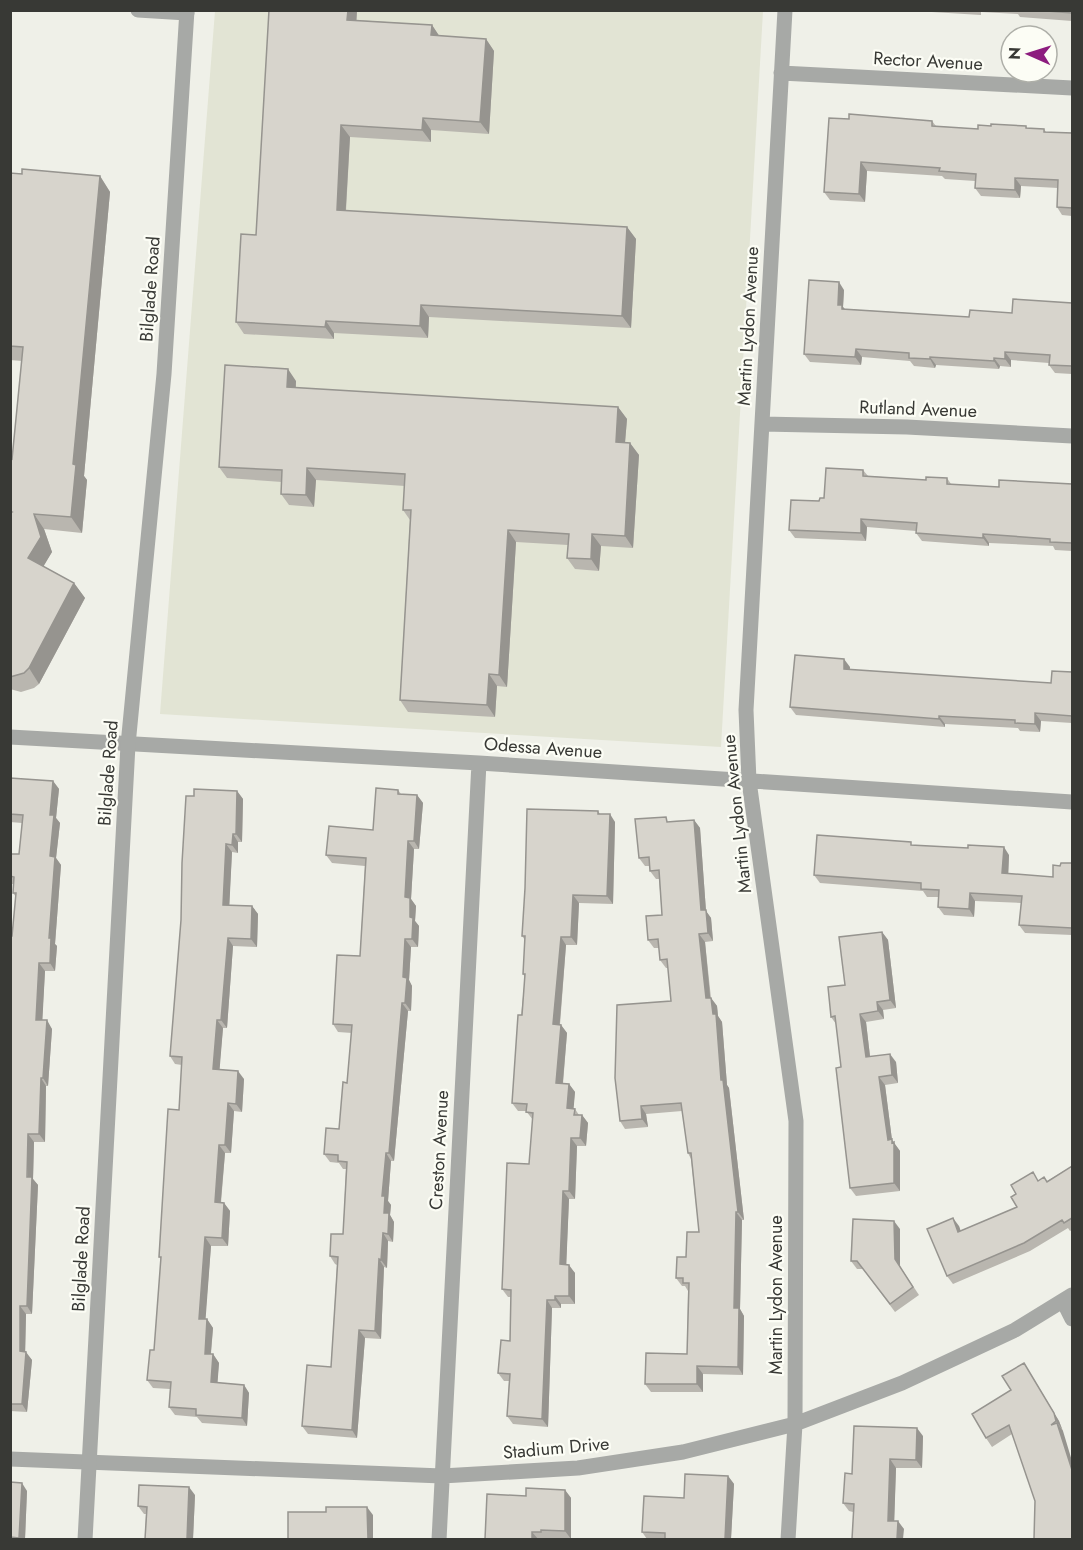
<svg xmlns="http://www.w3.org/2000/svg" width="1083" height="1550" viewBox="0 0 1083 1550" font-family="Jost,sans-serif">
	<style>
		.built { fill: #e2e4d4 }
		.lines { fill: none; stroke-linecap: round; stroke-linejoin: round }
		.minor { stroke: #a7a9a6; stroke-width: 15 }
		.tertiary { stroke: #a7a9a6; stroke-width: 15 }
		.wall { fill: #b9b6af }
		.shaded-wall { fill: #96948f }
		.building { fill: #d7d4cc; stroke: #96948f; stroke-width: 1.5 }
		.labels { text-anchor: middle; stroke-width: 4.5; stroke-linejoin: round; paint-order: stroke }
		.street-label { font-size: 18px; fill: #383935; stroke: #fcfdf5 }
	</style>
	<rect width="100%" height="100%" fill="#eff0e8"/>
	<path class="built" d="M215,11H763L721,747L160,714Z"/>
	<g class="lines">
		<path class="minor" d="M138,10L187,13
			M785,10L746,710L749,781L796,1121L795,1424L788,1540
			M781,73L1072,88
			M762,424L907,427L1072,436
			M10,737L479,763L1072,802
			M1063,1301L1072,1319
			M10,1459L442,1476L578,1468L683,1452L795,1424L902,1383L1015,1330L1072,1295
			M439,1540L479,763"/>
		<path class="tertiary" d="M85,1540L128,745L164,374L187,10"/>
	</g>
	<path class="wall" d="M269,10H357L356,20L432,25L439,36L486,39L494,51L489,134L431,130V142L350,137L346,211L627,227L636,239L631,328L429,317L428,338L334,333V339L244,334L236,322L256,235Z
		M899,10H1072V21L1020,17L1018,14L981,12V15Z
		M849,119L932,121L936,126L978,129L991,126H1026L1027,128L1044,129L1046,132L1072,133V216L1062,215L1057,207L1058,188L1021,186L1020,198L981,196L975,188V181L945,179L942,176L867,171L865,202L830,200L824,192Z
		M10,173L100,176L110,192L84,476L87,480L82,533L44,529L52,552L43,566L74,583L85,598L39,684L34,688L21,692L10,689V458L12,459L22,361L10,360Z
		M844,290L843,307L845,309L969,317L1012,313L1072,303V374L1055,373L1049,365V363L1011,360V367L1000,366L999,369L936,365L935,368L914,366L910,361L862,357L861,365L810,362L804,354Z
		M296,381V388L618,407L627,419L625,443H630L639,455L633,548L601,546L599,571L575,569L567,558L568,545L516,542L507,687L497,686L495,717L408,712L400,700L410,520L403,510L405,486L316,480L314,507L289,505L281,494L282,482L227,478L219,467Z
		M863,470L868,476L926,480L947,478L951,484L999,487L1072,484V551L1055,550L1053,546L989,543V546L922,541L916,533V531L867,527L866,541L795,538L789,530L819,501Z
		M850,667V670L1051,683L1072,672V723L1041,721L1040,732L1020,731L1018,728L945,724V727L796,715L790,707Z
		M10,778L53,781L59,789L56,818L60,823L56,858L61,865L55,944L57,946L55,971H45L42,1020L52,1029L48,1086H46L45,1142H34L33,1179L38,1185L32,1314H26L25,1352L32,1360L27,1412L10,1411V936H12L16,897L13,893V884H10V854H19L22,823L10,822Z
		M398,790L401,794L417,795L423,803L419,849H414L411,899L416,906L415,921L419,926L418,947H411L409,980L412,986L411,1011H408L394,1161H391L388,1201L391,1205L390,1215L394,1222L393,1242L388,1241L387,1268L384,1267L381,1339L365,1338L357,1438L308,1434L302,1426L331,1367L337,1265L335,1264L330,1256L343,1234L346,1169H343L339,1163L330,1162L324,1154L339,1129L347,1083L352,1033L338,1032L333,1024L360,956L365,866L332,863L326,855L373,830Z
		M237,791L243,799L242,842H238V853L232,852L229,905L252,906L258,914L257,947L233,946L227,1028H223L219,1070L244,1079L242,1112L234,1111L231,1153H225L221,1203H224L230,1211L228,1246H211L205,1319H207L213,1328L211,1354H213L219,1363L217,1383L244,1385L249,1393L247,1426L202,1423L197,1417L175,1415L169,1407L170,1389L153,1388L147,1380L154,1350L161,1259L159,1257L179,1110L182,1065L175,1064L170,1056L194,796Z
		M598,811L600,814L615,822L613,904L579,903L577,945H566L560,1025H561L567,1033L563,1084H569L575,1092L573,1109H575L579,1115H582L588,1123L586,1146H577L575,1199H569L566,1265L575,1273V1304H561V1308H552L548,1427L513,1424L507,1416L509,1381H504L498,1373L510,1341L511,1297H508L502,1289L529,1164L533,1120L526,1111H518L512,1103L525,977L523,974L525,940L522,936Z
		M694,820L700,828L706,911L711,918L713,941L705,942L711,998L717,1006L718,1016L722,1022L727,1085L729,1088L744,1220H742L740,1309L744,1316L743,1375L703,1374V1392H651L645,1384L687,1354L688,1291L685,1286H682L676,1278L699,1232L691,1159L688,1153L682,1111L646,1114L648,1127L625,1129L620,1121L671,1001L668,968H666L660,960L659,948H654L648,940L662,915L659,879H656L650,871V866H645L639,858L670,821Z
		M914,846L1009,855L1008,874L1053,877L1060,866L1072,863V935L1025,933L1019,925L1021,903L975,901L974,917L944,915L938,907L939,897H927L923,891L820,883L814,875Z
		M882,932L888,940L896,1008L883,1010L884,1019L866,1022L870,1056L896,1062L898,1083L885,1085L892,1140L900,1151V1191L856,1196L850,1188L841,1067L836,1024L831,1017L845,985Z
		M1072,1166V1230L1070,1231L1068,1228L1030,1251L953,1284L947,1276L959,1226L960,1231L1017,1207L1039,1181H1047Z
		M900,1229V1267L919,1295L895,1312L863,1269H857L851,1261Z
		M1024,1363L1059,1421L1063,1431L1012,1434L992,1447L986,1438Z
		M923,1436L922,1468H896L894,1521L904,1529L853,1512L849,1511L843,1503L852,1474Z
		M728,1476L734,1484L731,1539H647L642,1532L684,1498Z
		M10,1482L27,1491L25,1539H10Z
		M565,1490L571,1498V1539L546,1538V1539H485L526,1496Z
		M195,1495L193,1539H145L146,1514H144L138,1506Z"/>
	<path class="shaded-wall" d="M348,10H357L356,31L347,20Z
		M432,25L440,37L431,35Z
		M486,39L494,51L489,134L480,122Z
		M423,118L431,130V142L422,130Z
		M341,125L350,137L345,222L337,210Z
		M861,162L867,171L865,202L859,194Z
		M100,176L110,192L84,476L87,480L82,533L71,517L73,464Z
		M1015,178L1021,186L1020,198L1015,190Z
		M627,227L636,239L631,328L622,316Z
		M839,282L844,290L843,307L848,313L847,317L838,305Z
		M421,305L429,317L428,338L420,326Z
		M326,321L334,333V339L325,327Z
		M856,349L862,357L861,365L855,357Z
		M1005,352L1011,360V367L1005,359Z
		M930,357L936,365L935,368L930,359Z
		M994,358L1000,366L999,369L994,361Z
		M288,369L296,381L295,399L287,387Z
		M618,407L627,419L624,454L616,442Z
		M630,443L639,455L633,548L625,536Z
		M307,468L316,480L314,507L306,495Z
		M34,514L44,529L52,552L39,574L28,558Z
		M861,519L867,527L866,541L861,533Z
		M508,530L516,542L507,687L499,675Z
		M592,534L601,546L599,571L591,559Z
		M983,534L989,543V546L983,538Z
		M74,583L85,598L39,684L29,668Z
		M844,659L850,667L849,677L844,669Z
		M489,674L497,686L495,717L487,705Z
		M1035,713L1041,721L1040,732L1035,724Z
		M939,716L945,724V727L939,719Z
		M53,781L59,789L56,818L60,823L56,858L61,865L55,944L57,946L55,971L50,963V815Z
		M237,791L243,799L242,842L236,834Z
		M417,795L423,803L419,849L414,841Z
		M610,814L615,822L613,904L607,896Z
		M694,820L700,828L706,911L711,918L713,941L708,933L701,910Z
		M233,834L238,842V853L232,845Z
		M408,841L414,849L411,899L416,906L415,921L419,926L418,947L412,939L410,917L405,897Z
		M226,844L232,852L229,913L223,905Z
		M1004,847L1009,855L1008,881L1002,873Z
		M970,893L975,901L974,917L969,909Z
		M573,895L579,903L577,945L571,937Z
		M252,906L258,914L257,947L251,939Z
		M882,932L888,940L896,1008L890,1000Z
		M699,934L705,942L711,1006L706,998Z
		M561,937L566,945L559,1032L553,1024Z
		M228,938L233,946L227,1028L221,1020Z
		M405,939L411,947L409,980L412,986L411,1011L405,1003L403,977Z
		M39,963L45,971L42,1028L36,1020Z
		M711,998L717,1006L718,1016L722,1022L727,1085L729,1088L744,1220L738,1212L713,1014Z
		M877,1002L883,1010L884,1019L878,1011Z
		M402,1003L408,1011L394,1161L389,1153Z
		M860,1014L866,1022L871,1065L866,1057Z
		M47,1020L52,1029L48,1086L43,1078Z
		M217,1020L223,1028L219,1077L213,1069Z
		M561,1025L567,1033L562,1092L556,1083Z
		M890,1054L896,1062L898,1083L892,1075Z
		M238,1071L244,1079L242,1112L236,1104Z
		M879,1077L885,1085L892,1140L900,1151V1191L894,1183Z
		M41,1078L46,1086L45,1142L39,1134Z
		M569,1084L575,1092L573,1116L567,1108Z
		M228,1103L234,1111L231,1153L225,1145Z
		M641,1106L646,1114L648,1127L642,1119Z
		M582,1115L588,1123L586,1146L580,1138Z
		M28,1134L34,1142L33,1179L38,1185L32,1314L27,1306Z
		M571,1138L577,1146L575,1199L569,1191Z
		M219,1145L225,1153L220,1210L215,1202Z
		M386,1153L391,1161L388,1201L391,1205L390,1215L394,1222L393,1242L388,1234L384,1213L382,1196Z
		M563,1191L569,1199L566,1272L560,1264Z
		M224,1203L230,1211L228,1246L222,1238Z
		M736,1212L742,1220L740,1309L744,1316L743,1375L738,1367L734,1308Z
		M953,1218L959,1226L964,1240L958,1232Z
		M894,1221L900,1229V1267L919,1295L895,1259Z
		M383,1233L388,1241L387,1268L381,1260Z
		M205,1237L211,1246L205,1327L199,1319Z
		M379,1259L384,1267L381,1339L375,1331Z
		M569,1265L575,1273V1304L569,1296Z
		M555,1296L561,1304V1308L555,1300Z
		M547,1300L552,1308L548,1427L542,1419Z
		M20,1306L26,1314L25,1359L26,1352L32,1360L27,1412L22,1404L20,1351Z
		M207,1319L213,1328L210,1362L205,1354Z
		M359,1330L365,1338L357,1438L352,1430Z
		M213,1354L219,1363L217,1390L211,1382Z
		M1024,1363L1059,1421L1062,1429L1056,1421Z
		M697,1366L703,1374V1392L697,1384Z
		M244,1385L249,1393L247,1426L242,1418Z
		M1057,1423L1063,1431L1072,1461V1470Z
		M917,1428L923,1436L922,1468L916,1460Z
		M890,1459L896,1468L894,1529L888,1521Z
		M728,1476L734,1484L731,1539H725Z
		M22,1483L27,1491L25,1539H20L19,1538Z
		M189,1487L195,1495L193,1539H187Z
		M565,1490L571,1498V1539L565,1531Z
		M367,1507L373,1515V1539H368Z
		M898,1521L904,1529L903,1539H897Z
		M532,1532L538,1539H532Z"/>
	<path class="building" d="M269,10H348L347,20L432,25L431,35L486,39L480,122L423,118L422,130L341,125L337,210L627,227L622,316L421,305L420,326L326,321L325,327L236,322L241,234L256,235Z
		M1033,10H1072V13Z
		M849,114L932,121V126L978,129V125L991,126V124L1026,126V128L1044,129V132L1072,133V208L1057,207L1058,180L1015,178V190L975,188L976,174L939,171L940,168L861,162L859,194L824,192L829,118L849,119Z
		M22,169L100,176L73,464L76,465L71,517L34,514L41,537L28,558L74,583L29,668L24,673L10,677V513L12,512L10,511V458L12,459L23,347L10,346V173L22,174Z
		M809,280L839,282L838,305H842V309L969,317L970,310L1012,313L1013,299L1072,303V366L1049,365L1050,355L1005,352V359L994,358V361L930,357V359L909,358V353L856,349L855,357L804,354Z
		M225,365L288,369L287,387L618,407L616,442L630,443L625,536L592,534L591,559L567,558L569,534L508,530L499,675L489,674L487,705L400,700L411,510H403L405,474L307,468L306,495L281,494L282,470L219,467Z
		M826,468L863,470V476L926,480V477L947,478V484L999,487V480L1072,484V543L1050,542V539L983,534V538L916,533L917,523L861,519V533L789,530L791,500L819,501L820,498H824Z
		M795,655L844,659V669L1051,683L1052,671L1072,672V716L1035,713V724L1015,723V720L939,716V719L790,707Z
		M10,778L53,781L50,815H54L50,856L55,857L49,938H51L50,963H39L36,1020H47L43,1078H41L39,1134H28L27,1177H32L27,1306H20V1351L26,1352L22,1404H10V936H12L16,893H13L14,877L10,876V854H19L23,815L10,814Z
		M376,788L398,790V794L417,795L414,841H408L405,897L410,898V917L413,918L412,939H405L403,977L407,978L405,1003H402L389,1153H386L382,1196H385L384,1213H389L388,1234L383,1233L381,1260L379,1259L375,1331L359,1330L352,1430L302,1426L307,1365L331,1367L338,1257L330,1256L331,1234H343L347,1162L338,1161V1155L324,1154L326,1128L339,1129L343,1082L347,1083L352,1025L333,1024L337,955L360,956L366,858L326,855L329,826L373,830Z
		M194,789L237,791L236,834H233L232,845L226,844L223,905L252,906L251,939L228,938L221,1020H217L213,1069L238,1071L236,1104L228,1103L225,1145H219L215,1202L224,1203L222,1238L205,1237L199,1319H207L205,1354H213L211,1382L244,1385L242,1418L196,1415V1409L169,1407L171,1382L147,1380L150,1350H154L161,1257H159L168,1109L179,1110L182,1057L170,1056L181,920L182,863L186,796H194Z
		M527,809L598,811V814H610L607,896L573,895L571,937H561L553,1024L561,1025L556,1083L569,1084L567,1108L575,1109L574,1115H582L580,1138H571L569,1191H563L560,1264L569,1265V1296H555V1300H547L542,1419L507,1416L510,1374L498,1373L501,1340L510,1341L511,1290L502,1289L507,1163L529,1164L533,1113L526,1112L527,1104L512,1103L518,1015H522L525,974H523L525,936H522L525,888Z
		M666,817L667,822L694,820L701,910H706L708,933L699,934L706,998H711L713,1014H716L721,1080H723L738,1212H736L734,1308H739L738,1367L697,1366V1384H645L646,1353L687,1354L689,1283H683V1278H676L677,1257H686L687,1232H699L691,1153H688L681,1103L641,1106L642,1119L620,1121L615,1078L617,1005L671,1001L667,959L660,960L658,939L648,940L646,916L662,915L659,870L650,871L649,857L639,858L635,819Z
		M817,835L911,842V845L968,848V845L1004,847L1002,873L1053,877V865L1060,866L1061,863H1072V928L1019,925L1022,896L970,893L969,909L938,907L939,890L921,889V883L814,875Z
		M882,932L890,1000L877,1002L878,1011L860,1014L866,1057L890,1054L892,1075L879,1077L888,1140L892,1139V1143L894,1142V1183L850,1188L836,1068L841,1067L835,1016L831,1017L828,987L845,985L839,937Z
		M1072,1166V1218L1064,1223L1062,1220L1024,1243L947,1276L927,1229L953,1218L958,1232L1017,1207L1011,1197L1016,1194L1011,1185L1033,1172L1038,1181L1044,1177L1047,1182Z
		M853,1219L894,1221L895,1259L913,1287L890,1304L857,1261H851Z
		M1024,1363L1054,1413L1056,1421L1051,1425L1057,1423L1072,1470V1539H1034L1035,1501L1009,1425L986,1438L972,1414L1011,1390L1002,1376Z
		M854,1426L917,1428L916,1460L890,1459L888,1521H898L897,1539H852L854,1504L843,1503L845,1473L852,1474Z
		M685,1474L728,1476L725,1539H665V1533L642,1532L644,1496L684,1498Z
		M10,1482L22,1483L19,1538L10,1537Z
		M139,1485L189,1487L187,1539H145L147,1507L138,1506Z
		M526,1488L565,1490V1531L541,1530V1532H532V1539H485L487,1494L526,1496Z
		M326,1507H367L368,1539H288V1512H326Z"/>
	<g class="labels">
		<g class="street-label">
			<text transform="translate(928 61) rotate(3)" y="6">Rector Avenue</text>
			<text transform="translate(150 289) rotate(-86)" y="6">Bilglade Road</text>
			<text transform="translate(748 326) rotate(-87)" y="6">Martin Lydon Avenue</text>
			<text transform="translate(918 409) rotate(2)" y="6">Rutland Avenue</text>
			<text transform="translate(543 748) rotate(4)" y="6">Odessa Avenue</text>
			<text transform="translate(108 773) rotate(-86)" y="6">Bilglade Road</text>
			<text transform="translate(737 814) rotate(-96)" y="6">Martin Lydon Avenue</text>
			<text transform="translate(439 1150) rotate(-87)" y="6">Creston Avenue</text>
			<text transform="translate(81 1259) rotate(-87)" y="6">Bilglade Road</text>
			<text transform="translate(776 1295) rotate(-90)" y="6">Martin Lydon Avenue</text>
			<text transform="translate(556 1448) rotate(-5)" y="6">Stadium Drive</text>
		</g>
	</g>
	<rect width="1083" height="1550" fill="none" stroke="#383935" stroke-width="24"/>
	<g transform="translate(1029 54) rotate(273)"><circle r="28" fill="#fcfdf5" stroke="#aeafa8" stroke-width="1.5"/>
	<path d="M0-4.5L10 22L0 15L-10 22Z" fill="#8c1c7e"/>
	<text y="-9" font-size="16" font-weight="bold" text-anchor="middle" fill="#383935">N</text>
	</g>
</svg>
